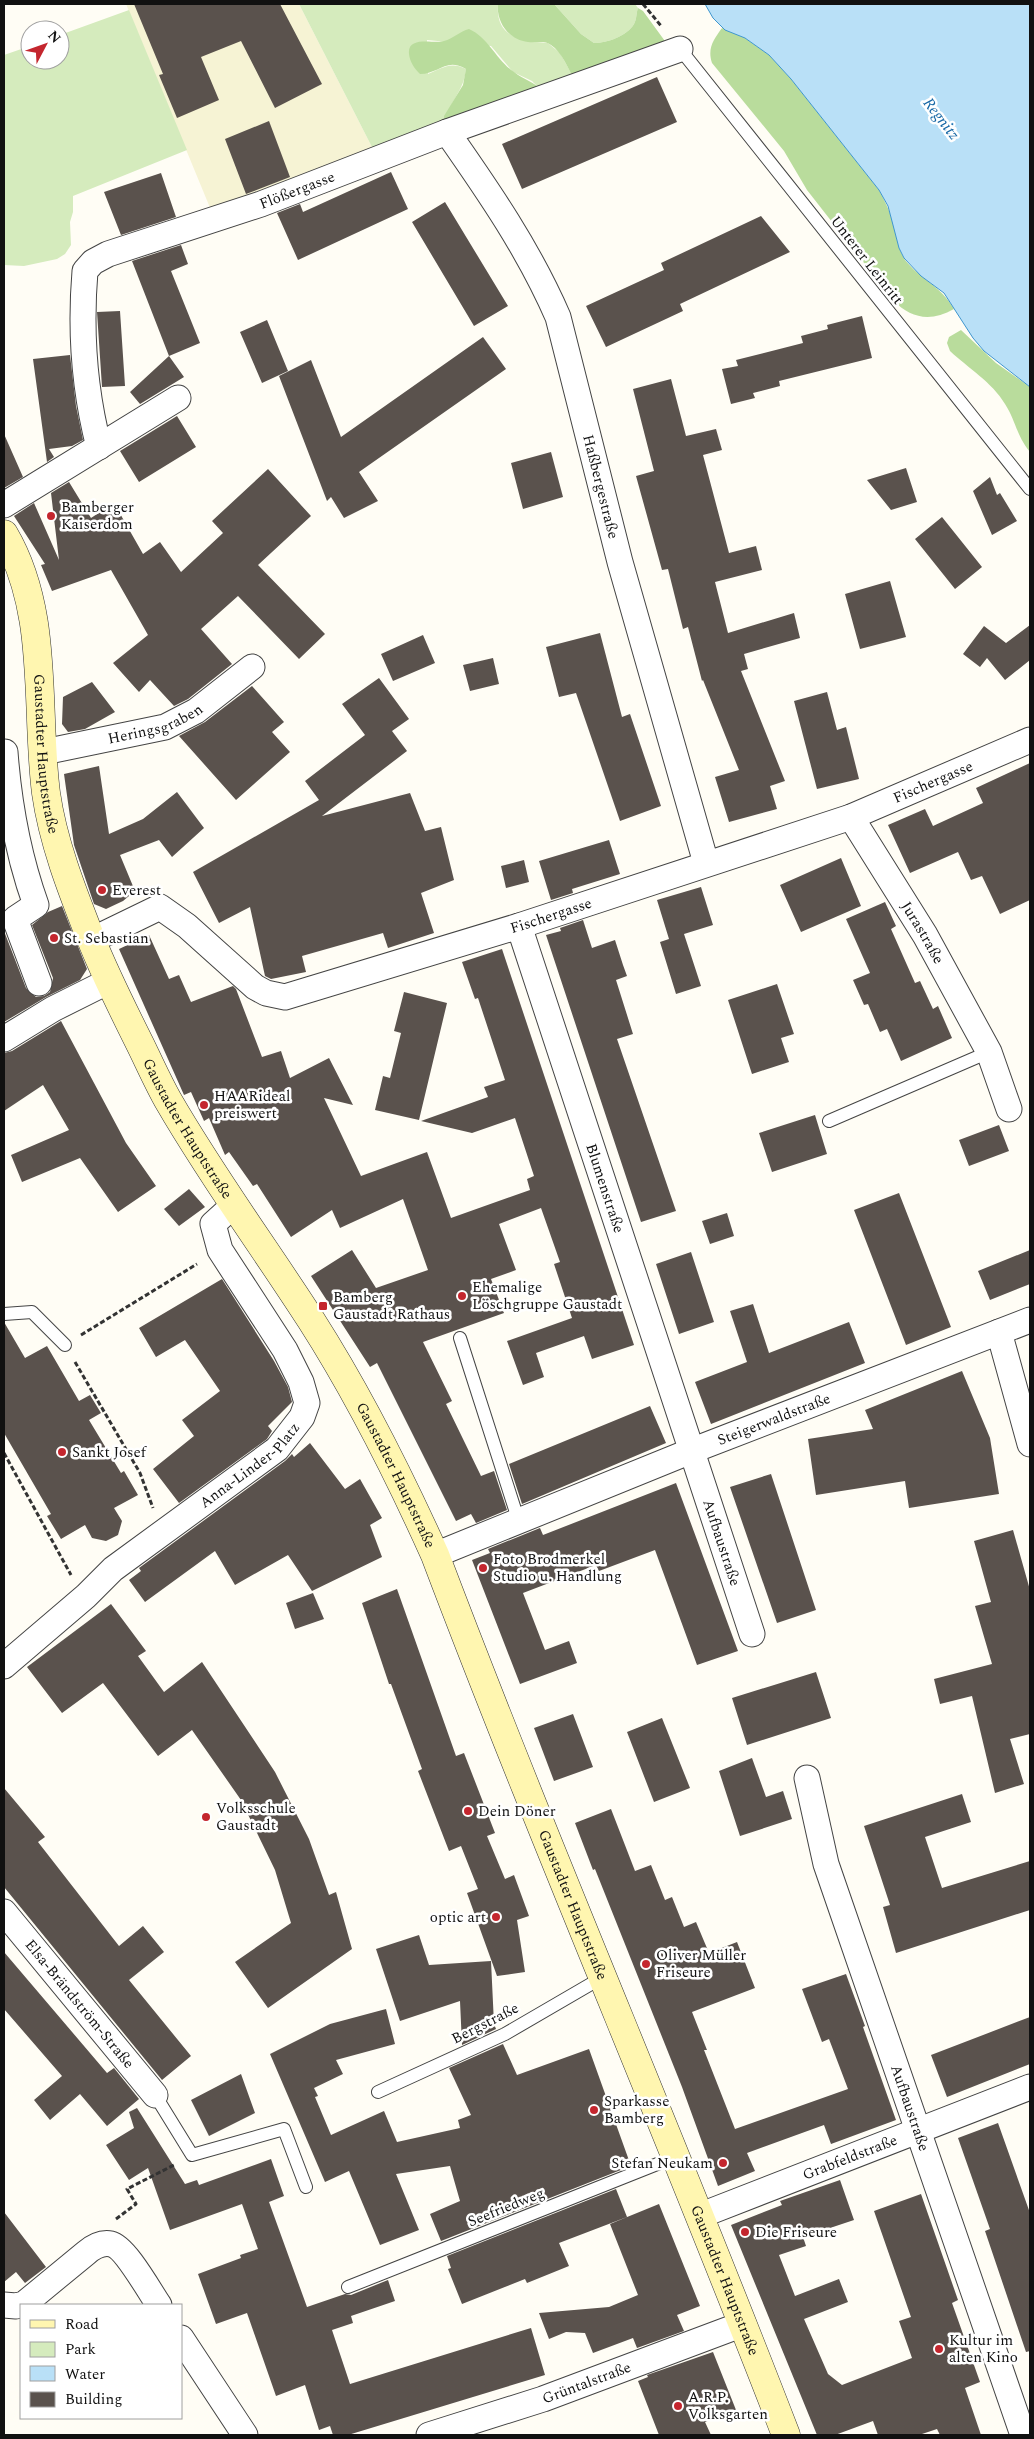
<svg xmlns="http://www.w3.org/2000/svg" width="1034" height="2439" viewBox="0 0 1034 2439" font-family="Spectral,serif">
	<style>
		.farmland { fill: #f6f3d4 }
		.green { fill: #d5ebbd }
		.forest { fill: #b9dc9c }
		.water { fill: #b9e0f7; stroke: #3f96cf }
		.building { fill: #5a524d }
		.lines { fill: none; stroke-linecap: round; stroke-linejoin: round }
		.lane-casing { stroke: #444; stroke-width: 14 }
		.street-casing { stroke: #444; stroke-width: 27 }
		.secondary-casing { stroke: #333; stroke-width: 29 }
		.path { stroke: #333; stroke-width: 3; stroke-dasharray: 5 2.5; stroke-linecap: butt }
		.lane { stroke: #fff; stroke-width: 12 }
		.street { stroke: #fff; stroke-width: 25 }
		.secondary { stroke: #fff6b0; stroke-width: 28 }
		.poi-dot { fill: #c4262e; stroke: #fff; stroke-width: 2 }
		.labels { text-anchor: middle; stroke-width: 5; stroke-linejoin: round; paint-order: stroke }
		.street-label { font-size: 15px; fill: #111; stroke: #fff }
		.poi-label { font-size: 15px; fill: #111; stroke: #fff; text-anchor: start }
		.water-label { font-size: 16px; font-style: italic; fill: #1768a6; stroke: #fff }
	</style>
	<rect width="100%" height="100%" fill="#fffdf5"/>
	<path class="farmland" d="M126,4H299L375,153L213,215Z"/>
	<path class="green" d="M299,4H498C495,38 522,41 548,43L560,53L575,80L543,92L532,81L513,72L491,46L427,40L428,74C442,68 451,61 466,69C464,92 448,102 445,124L375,153Z
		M554,4H635L638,8C636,13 637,19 634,24C627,36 607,43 594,43L581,34Z
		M129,10L187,150L73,196V212L70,222L71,245L65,254L57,259L24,266L4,265V55L30,46V60H60V35Z"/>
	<path class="forest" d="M498,4H554L581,34L594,43C607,43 627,36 634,24C637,19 636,13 638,8L643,11L670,48L575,80C568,69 562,52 551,45C545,40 536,43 528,42C509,40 496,22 498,4Z
		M722,28L745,38L769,55L791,79L879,190C884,200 889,209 892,219C897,233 897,247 905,260C921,280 940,285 954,309C931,322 911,319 893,300L807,190L784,151L712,63C707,48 714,39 722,28Z
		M469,29C489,38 496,60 514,72C524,80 534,81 543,92L445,124L444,116L463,85L466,69C446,57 439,74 420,74C414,68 410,62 409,54C407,35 434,44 444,41C453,39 460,31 469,29Z
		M961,330L996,363L1030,387V452C1016,435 1016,421 1005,404C992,382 968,368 950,351L947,343L949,337Z"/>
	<path class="water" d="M705,4H1030V387L984,351L973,338L944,293L921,276L904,258L899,248L888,206L879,190L791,79L769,55L745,38L725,30L713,18Z"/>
	<path class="building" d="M134,4H280L322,84L275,108L241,41L201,57L219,100L177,118L159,75L163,74Z
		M657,77L677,122L522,189L502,144Z
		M269,121L290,177L246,194L225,139Z
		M391,172L408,209L298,260L277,213L300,204L303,212Z
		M161,173L176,217L121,235L104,192Z
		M445,202L508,306L474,326L412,222Z
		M761,216L790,252L680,304L683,311L606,347L586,306L664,270L661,263Z
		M181,245L188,264L171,271L200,343L169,356L132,261Z
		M120,311L125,386L102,387L97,312Z
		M862,316L872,358L779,381L780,386L753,393L755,398L731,404L722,369L738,366L736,360L803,343L801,336L828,329L827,325Z
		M267,320L288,371L262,383L240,332Z
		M483,337L506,369L359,472L378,501L344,518L331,497L327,501L279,376L311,360L341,437Z
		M70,355L76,406L83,440L72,446L49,449L54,457L47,462L33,359Z
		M169,356L184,377L140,404L130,392Z
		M671,379L686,436L716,429L722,450L703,455L729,553L756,546L762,570L715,582L728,633L794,613L800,638L744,654L748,669L741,671L785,781L770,786L777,809L729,822L715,777L739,770L703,680L702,681L688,627L683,629L668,569L662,570L636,476L654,471L633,389Z
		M177,416L196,447L139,482L120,451Z
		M4,434L23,477L4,488Z
		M551,452L563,497L523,509L511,463Z
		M906,468L917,502L891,510L867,480Z
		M268,469L311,516L258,565L325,634L299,659L238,596L201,629L232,664L188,699L174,706L150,680L139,692L113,663L148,635L111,570L52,591L41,565L45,564L14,516L34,503L59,560L51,493L69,482L91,518L114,503L143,554L160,542L181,572L223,533L212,521Z
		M990,477L997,495L1000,493L1017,521L992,535L973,491Z
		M942,517L982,567L955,589L915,539Z
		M890,581L906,637L860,649L845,594Z
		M1030,625V660L1005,680L987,658L980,667L963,654L984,626L1006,643Z
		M600,633L622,717L630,714L661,806L620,821L576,693L559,697L546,647Z
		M423,635L435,663L393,681L381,654Z
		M493,658L499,684L470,691L463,665Z
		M379,678L409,719L392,731L407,751L322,816L410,793L425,831L441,827L454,880L421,893L434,933L388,948L383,933L302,956L306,972L271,979L265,976L250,907L219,923L193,872L319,800L305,781L365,735L342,704Z
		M92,682L115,712L85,729L68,732L62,724L63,697Z
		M252,686L284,722L272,732L290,752L236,800L179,736L205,722Z
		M827,692L837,730L846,727L859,779L817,789L794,701Z
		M1030,763V900L1000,914L982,876L971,880L958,852L910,873L888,825L925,809L933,826L983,803L976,788Z
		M99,766L109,834L143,819L177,792L204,828L172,857L159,840L120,855L135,891L123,901L106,909L94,904L74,845L64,774Z
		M609,840L620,874L572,889L573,893L551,900L539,861Z
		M841,858L861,906L801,932L780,885Z
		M524,860L529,882L506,888L501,866Z
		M701,887L713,925L684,934L701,986L676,994L660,942L669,939L657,900Z
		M885,902L896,926L891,929L915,983L920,981L933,1009L938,1006L952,1038L901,1061L887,1029L880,1032L868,1004L864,1005L853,980L870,973L846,919Z
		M62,906L87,969L80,980L46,997L4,1022V931L26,988L36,997L44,996L50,992L53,978L32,925L48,912Z
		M583,920L592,948L615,940L623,965L627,976L616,980L633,1034L617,1039L676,1211L641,1222L546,935L561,931L560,928Z
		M149,935L169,979L179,975L191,1002L233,986L236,989L262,1057L281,1051L290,1078L329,1058L353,1105L324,1098L361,1176L427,1152L451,1218L530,1190L527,1179L534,1176L515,1118L472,1133L421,1121L488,1097L484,1087L505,1080L478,998L475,999L462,962L502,949L634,1345L592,1359L584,1336L536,1353L544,1377L523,1385L507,1341L572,1318L554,1264L560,1262L541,1208L499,1224L516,1270L491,1279L504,1313L423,1342L452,1401L446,1404L481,1476L494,1471L507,1510L476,1523L471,1514L456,1521L377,1363L370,1367L311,1276L352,1250L376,1288L428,1270L403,1199L340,1228L332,1210L291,1237L257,1184L253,1186L229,1152L225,1155L209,1118L204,1121L191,1092L184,1095L119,949Z
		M777,984L794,1034L781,1038L789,1062L752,1074L728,1000Z
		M404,992L447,1003L419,1120L375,1110L383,1076L390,1078L401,1033L394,1031Z
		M61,1021L126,1143L156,1186L118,1212L80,1158L22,1182L11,1155L69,1130L43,1085L4,1111V1053L12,1051Z
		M815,1115L827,1154L772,1172L759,1133Z
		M999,1125L1009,1151L969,1166L959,1140Z
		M189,1189L205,1207L179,1226L164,1209Z
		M899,1193L951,1327L906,1345L854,1210Z
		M727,1213L734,1236L710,1244L702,1221Z
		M1030,1250V1284L990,1300L978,1271Z
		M691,1252L714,1322L679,1334L656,1264Z
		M222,1279L274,1361L288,1387L292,1402L268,1426L272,1431L267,1439L179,1503L153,1469L194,1436L182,1420L220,1391L185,1340L156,1357L139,1328Z
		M753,1304L769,1353L849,1322L865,1363L711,1424L695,1382L747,1362L730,1311Z
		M4,1322L25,1358L47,1346L79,1401L90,1395L101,1413L89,1420L121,1473L124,1471L138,1495L114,1508L122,1521L118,1535L106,1541L92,1538L85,1525L61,1539L47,1516L51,1514L4,1433Z
		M962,1371L990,1438L999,1494L909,1508L905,1481L816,1495L808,1439L873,1429L865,1410Z
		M650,1406L666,1443L522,1504L509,1464Z
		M310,1443L345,1489L360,1479L382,1518L370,1525L382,1557L312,1591L288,1555L235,1585L215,1551L145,1602L129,1580L141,1571L139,1568L285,1461L292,1454L294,1457Z
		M771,1474L816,1610L777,1623L730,1487Z
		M676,1483L738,1651L697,1665L655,1550L599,1571L596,1565L523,1593L545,1650L569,1641L577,1663L520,1684L472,1560L490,1553L488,1549L540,1528L543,1535Z
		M1013,1530L1030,1590V1734L1010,1739L1024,1784L995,1793L972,1696L940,1704L934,1679L992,1664L975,1606L991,1602L974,1541Z
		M397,1589L456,1756L464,1753L495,1833L487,1836L505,1879L514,1875L529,1916L517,1920L525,1972L497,1976L467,1893L478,1889L461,1846L449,1851L418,1771L422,1769L391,1684H389L362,1603Z
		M313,1593L324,1619L295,1629L286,1603Z
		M111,1604L146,1651L138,1656L164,1692L202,1662L275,1772L309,1839L329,1895L336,1892L352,1949L268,2008L235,1962L291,1923L275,1870L241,1800L192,1730L158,1756L103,1683L62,1713L27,1667Z
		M816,1672L831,1718L747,1745L732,1698Z
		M573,1714L593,1767L554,1781L534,1728Z
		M662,1718L690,1788L654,1802L627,1732Z
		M752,1758L766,1797L783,1791L792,1819L740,1836L719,1771Z
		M4,1788L45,1837L38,1842L119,1946L143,1926L164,1952L129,1980L191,2056L162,2080L4,1887Z
		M962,1794L971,1822L925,1837L942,1888L1030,1861V1910L896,1953L883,1907L890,1905L864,1826Z
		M611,1809L635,1871L651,1865L665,1900L672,1897L684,1927L696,1922L709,1953L737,1942L755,1988L692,2012L707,2050H704L735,2129L848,2089L829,2039L822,2042L802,1989L846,1974L865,2026L863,2027L896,2120L831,2144L824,2125L747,2153L755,2171L718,2186L682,2087L595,1869L593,1870L575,1823Z
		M419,1935L429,1965L491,1961L494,2024L496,2029L462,2045L460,2001L400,2021L376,1949Z
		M4,1952L107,2073L114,2068L139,2099L107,2126L80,2094L50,2120L34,2100L62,2076L4,2009Z
		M386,2009L395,2044L336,2060L343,2074L314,2088L318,2096L315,2097L331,2135L384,2111L397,2142L460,2128L458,2120L471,2115L449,2068L503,2044L517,2075L589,2049L631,2166L441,2241L430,2214L460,2201L450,2166L396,2174L419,2230L380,2245L349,2171L325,2182L270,2054L330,2024Z
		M1030,2017V2064L947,2097L931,2055Z
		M241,2074L255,2113L209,2136L191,2100Z
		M137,2108L185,2184L197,2180L199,2185L271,2159L284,2196L269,2202L307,2307L345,2294L351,2295L388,2280L395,2301L351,2316L353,2323L332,2330L350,2384L531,2328L545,2375L348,2435H333L330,2426L319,2430L305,2385L276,2396L247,2313L216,2324L198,2274L241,2258L240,2255L258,2249L242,2204L170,2230L148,2168L129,2180L106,2145L134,2128L129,2112Z
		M998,2123L1030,2213V2351L1026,2352L985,2231L990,2229L958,2138Z
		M840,2180L854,2220L803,2237L806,2246L779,2255L795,2296L839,2279L848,2302L804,2319L828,2374L842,2385L912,2358L899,2321L911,2317L874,2211L921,2194L958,2300L952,2303L980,2382L965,2388L981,2435H940L937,2429L919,2435H878L873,2421L835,2435H817L731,2225L782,2205L780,2201Z
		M616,2189L627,2217L559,2243L569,2266L527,2283L525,2279L462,2304L448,2269L451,2268L447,2256Z
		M659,2204L700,2306L677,2315L684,2331L637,2348L633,2338L593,2353L585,2333L566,2332L549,2339L539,2313L609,2307L638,2295L610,2224Z
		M4,2212L46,2267L25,2283L16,2272L4,2282Z
		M713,2352L736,2410L705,2422L711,2435H659L638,2381L648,2377L647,2375Z"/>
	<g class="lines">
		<g class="lane-casing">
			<path id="lane" d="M680,49L1030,489
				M829,1121L989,1052
				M4,1314L32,1312L65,1345
				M460,1338L519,1522
				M378,2092L505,2034L603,1977
				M155,2095L192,2155L284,2129L306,2187
				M348,2287L675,2157"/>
		</g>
		<g class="street-casing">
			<g id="street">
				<path id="s1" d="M447,132C489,192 529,250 558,317L620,562L706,863"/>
				<path id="s2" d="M99,447C84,389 80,331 85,271L93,262L108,254L261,204L447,132L680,49"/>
				<path d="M4,505L178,398"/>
				<path d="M5,752C9,805 18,855 36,905L15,919L39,983"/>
				<path id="s3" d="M44,752L165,727L196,711L252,667"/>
				<path id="s4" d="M851,817L925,935L989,1052L1009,1109"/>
				<path id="s5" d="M519,926L752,1634"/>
				<path id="s6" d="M92,940L160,907L187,926L255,987L266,993L285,997L519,926L851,817L1030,740"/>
				<path d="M4,1039L53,1009L109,981"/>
				<path d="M999,1332L1030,1444"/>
				<path id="s7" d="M435,1555L691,1451L1030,1320"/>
				<path id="s8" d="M4,1666L86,1596L113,1569L277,1449L302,1417L307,1403L301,1382L285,1350L220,1250L213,1224L234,1205"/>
				<path id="s9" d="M807,1778L826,1864L1023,2435"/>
				<path id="s10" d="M4,1912L155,2095"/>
				<path id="s11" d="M699,2216L1030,2087"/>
				<path d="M4,2305L16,2306L24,2304L86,2253C93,2247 101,2242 111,2244C125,2247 150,2292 159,2305"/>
				<path d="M181,2338L245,2435"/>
				<path id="s12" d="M429,2435L543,2399L743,2324"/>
			</g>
		</g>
		<g class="secondary-casing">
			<g id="secondary">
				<path id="s13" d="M4,534C50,612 35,707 46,793C53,843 73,893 91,939C105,974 122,1008 139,1042C149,1062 158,1083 169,1102C213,1178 264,1247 311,1320C359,1395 399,1475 435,1555C547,1851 673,2141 786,2435"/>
			</g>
		</g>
		<path class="path" d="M643,4L662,27
			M81,1335L197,1264
			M75,1362L140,1473L153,1508
			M4,1453L71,1575
			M116,2219L136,2204L127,2189L174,2165"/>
		<use href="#lane" class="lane"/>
		<use href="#street" class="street"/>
		<use href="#secondary" class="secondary"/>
	</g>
	<g class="poi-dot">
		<circle cx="51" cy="516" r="5"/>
		<circle cx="102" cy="890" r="5"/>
		<circle cx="54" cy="938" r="5"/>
		<circle cx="204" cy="1105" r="5"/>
		<circle cx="462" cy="1296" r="5"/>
		<rect x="318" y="1301" width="10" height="10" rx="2.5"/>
		<circle cx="62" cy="1452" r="5"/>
		<circle cx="483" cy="1568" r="5"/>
		<circle cx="468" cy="1811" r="5"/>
		<circle cx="206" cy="1817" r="5"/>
		<circle cx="496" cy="1917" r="5"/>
		<circle cx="646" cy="1964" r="5"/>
		<circle cx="594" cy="2110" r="5"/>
		<circle cx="723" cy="2163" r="5"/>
		<circle cx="745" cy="2232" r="5"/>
		<circle cx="939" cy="2349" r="5"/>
		<circle cx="678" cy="2406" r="5"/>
	</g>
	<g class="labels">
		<g class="street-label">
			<text dy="5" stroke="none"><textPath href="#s2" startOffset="406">Flößergasse</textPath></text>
			<text transform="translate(867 260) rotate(52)" y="5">Unterer Leinritt</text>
			<text dy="5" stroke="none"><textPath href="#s1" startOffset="391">Haßbergestraße</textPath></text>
			<text dy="5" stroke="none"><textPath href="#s3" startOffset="115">Heringsgraben</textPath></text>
			<text dy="5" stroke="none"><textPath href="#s13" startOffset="226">Gaustadter Hauptstraße</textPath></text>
			<text dy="5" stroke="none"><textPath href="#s6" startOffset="915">Fischergasse</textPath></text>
			<text dy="5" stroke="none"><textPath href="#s6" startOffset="510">Fischergasse</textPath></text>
			<text dy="5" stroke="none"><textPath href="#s4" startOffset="136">Jurastraße</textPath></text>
			<text dy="5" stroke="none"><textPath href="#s13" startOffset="631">Gaustadter Hauptstraße</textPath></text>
			<text dy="5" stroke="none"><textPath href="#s5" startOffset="276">Blumenstraße</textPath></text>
			<text dy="5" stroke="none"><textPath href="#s7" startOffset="365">Steigerwaldstraße</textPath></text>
			<text dy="5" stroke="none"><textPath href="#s8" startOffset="318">Anna-Linder-Platz</textPath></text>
			<text dy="5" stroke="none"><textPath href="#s13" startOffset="1036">Gaustadter Hauptstraße</textPath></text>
			<text dy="5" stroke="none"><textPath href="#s5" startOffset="649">Aufbaustraße</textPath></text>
			<text dy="5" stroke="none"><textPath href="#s13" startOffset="1501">Gaustadter Hauptstraße</textPath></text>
			<text dy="5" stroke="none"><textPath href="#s10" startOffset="119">Elsa-Brändström-Straße</textPath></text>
			<text transform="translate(485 2023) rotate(-27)" y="5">Bergstraße</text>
			<text dy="5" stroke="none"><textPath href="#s9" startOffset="346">Aufbaustraße</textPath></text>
			<text dy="5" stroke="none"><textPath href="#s11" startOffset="162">Grabfeldstraße</textPath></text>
			<text transform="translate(506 2207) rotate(-22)" y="5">Seefriedweg</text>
			<text dy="5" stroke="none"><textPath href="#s13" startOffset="1906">Gaustadter Hauptstraße</textPath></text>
			<text dy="5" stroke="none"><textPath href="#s12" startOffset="166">Grüntalstraße</textPath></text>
		</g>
		<g class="poi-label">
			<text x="61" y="512">Bamberger<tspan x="61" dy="17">Kaiserdom</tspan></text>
			<text x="112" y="895">Everest</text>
			<text x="64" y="943">St. Sebastian</text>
			<text x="214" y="1101">HAARideal<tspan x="214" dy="17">preiswert</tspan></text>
			<text x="472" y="1292">Ehemalige<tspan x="472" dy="17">Löschgruppe Gaustadt</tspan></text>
			<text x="333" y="1302">Bamberg<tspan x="333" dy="17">Gaustadt Rathaus</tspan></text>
			<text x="72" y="1457">Sankt Josef</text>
			<text x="493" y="1564">Foto Brodmerkel<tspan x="493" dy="17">Studio u. Handlung</tspan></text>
			<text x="216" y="1813">Volksschule<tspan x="216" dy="17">Gaustadt</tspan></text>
			<text x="478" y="1816">Dein Döner</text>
			<text x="486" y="1922" text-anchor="end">optic art</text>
			<text x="656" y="1960">Oliver Müller<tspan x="656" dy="17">Friseure</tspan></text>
			<text x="604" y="2106">Sparkasse<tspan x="604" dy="17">Bamberg</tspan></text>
			<text x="713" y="2168" text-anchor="end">Stefan Neukam</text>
			<text x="755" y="2237">Die Friseure</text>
			<text x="949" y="2345">Kultur im<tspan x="949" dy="17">alten Kino</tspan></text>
			<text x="688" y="2402">A.R.P.<tspan x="688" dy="17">Volksgarten</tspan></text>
		</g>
		<g class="water-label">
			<text transform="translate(942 118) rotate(52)" y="6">Regnitz</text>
		</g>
	</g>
	<rect width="1034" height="2439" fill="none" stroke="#111111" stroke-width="10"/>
	<rect x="20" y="2304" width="162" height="115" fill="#ffffff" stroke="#a0a0a0"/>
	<rect x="30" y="2320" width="25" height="8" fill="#fff6b0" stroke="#a0a0a0"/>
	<text x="65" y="2329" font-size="15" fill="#111111">Road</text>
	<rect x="30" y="2342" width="25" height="15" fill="#d5ebbd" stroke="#a0a0a0"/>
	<text x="65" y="2354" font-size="15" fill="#111111">Park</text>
	<rect x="30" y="2366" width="25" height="15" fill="#b9e0f7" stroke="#a0a0a0"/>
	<text x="65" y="2379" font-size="15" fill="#111111">Water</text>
	<rect x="30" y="2392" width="25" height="15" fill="#5a524d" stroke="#a0a0a0"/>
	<text x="65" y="2404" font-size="15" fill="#111111">Building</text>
	<g transform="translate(45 45) rotate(49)"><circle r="24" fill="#ffffff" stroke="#a0a0a0"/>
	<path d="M0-4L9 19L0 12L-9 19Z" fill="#c4262e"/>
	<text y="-8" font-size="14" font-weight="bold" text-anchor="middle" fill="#111111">N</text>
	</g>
</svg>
